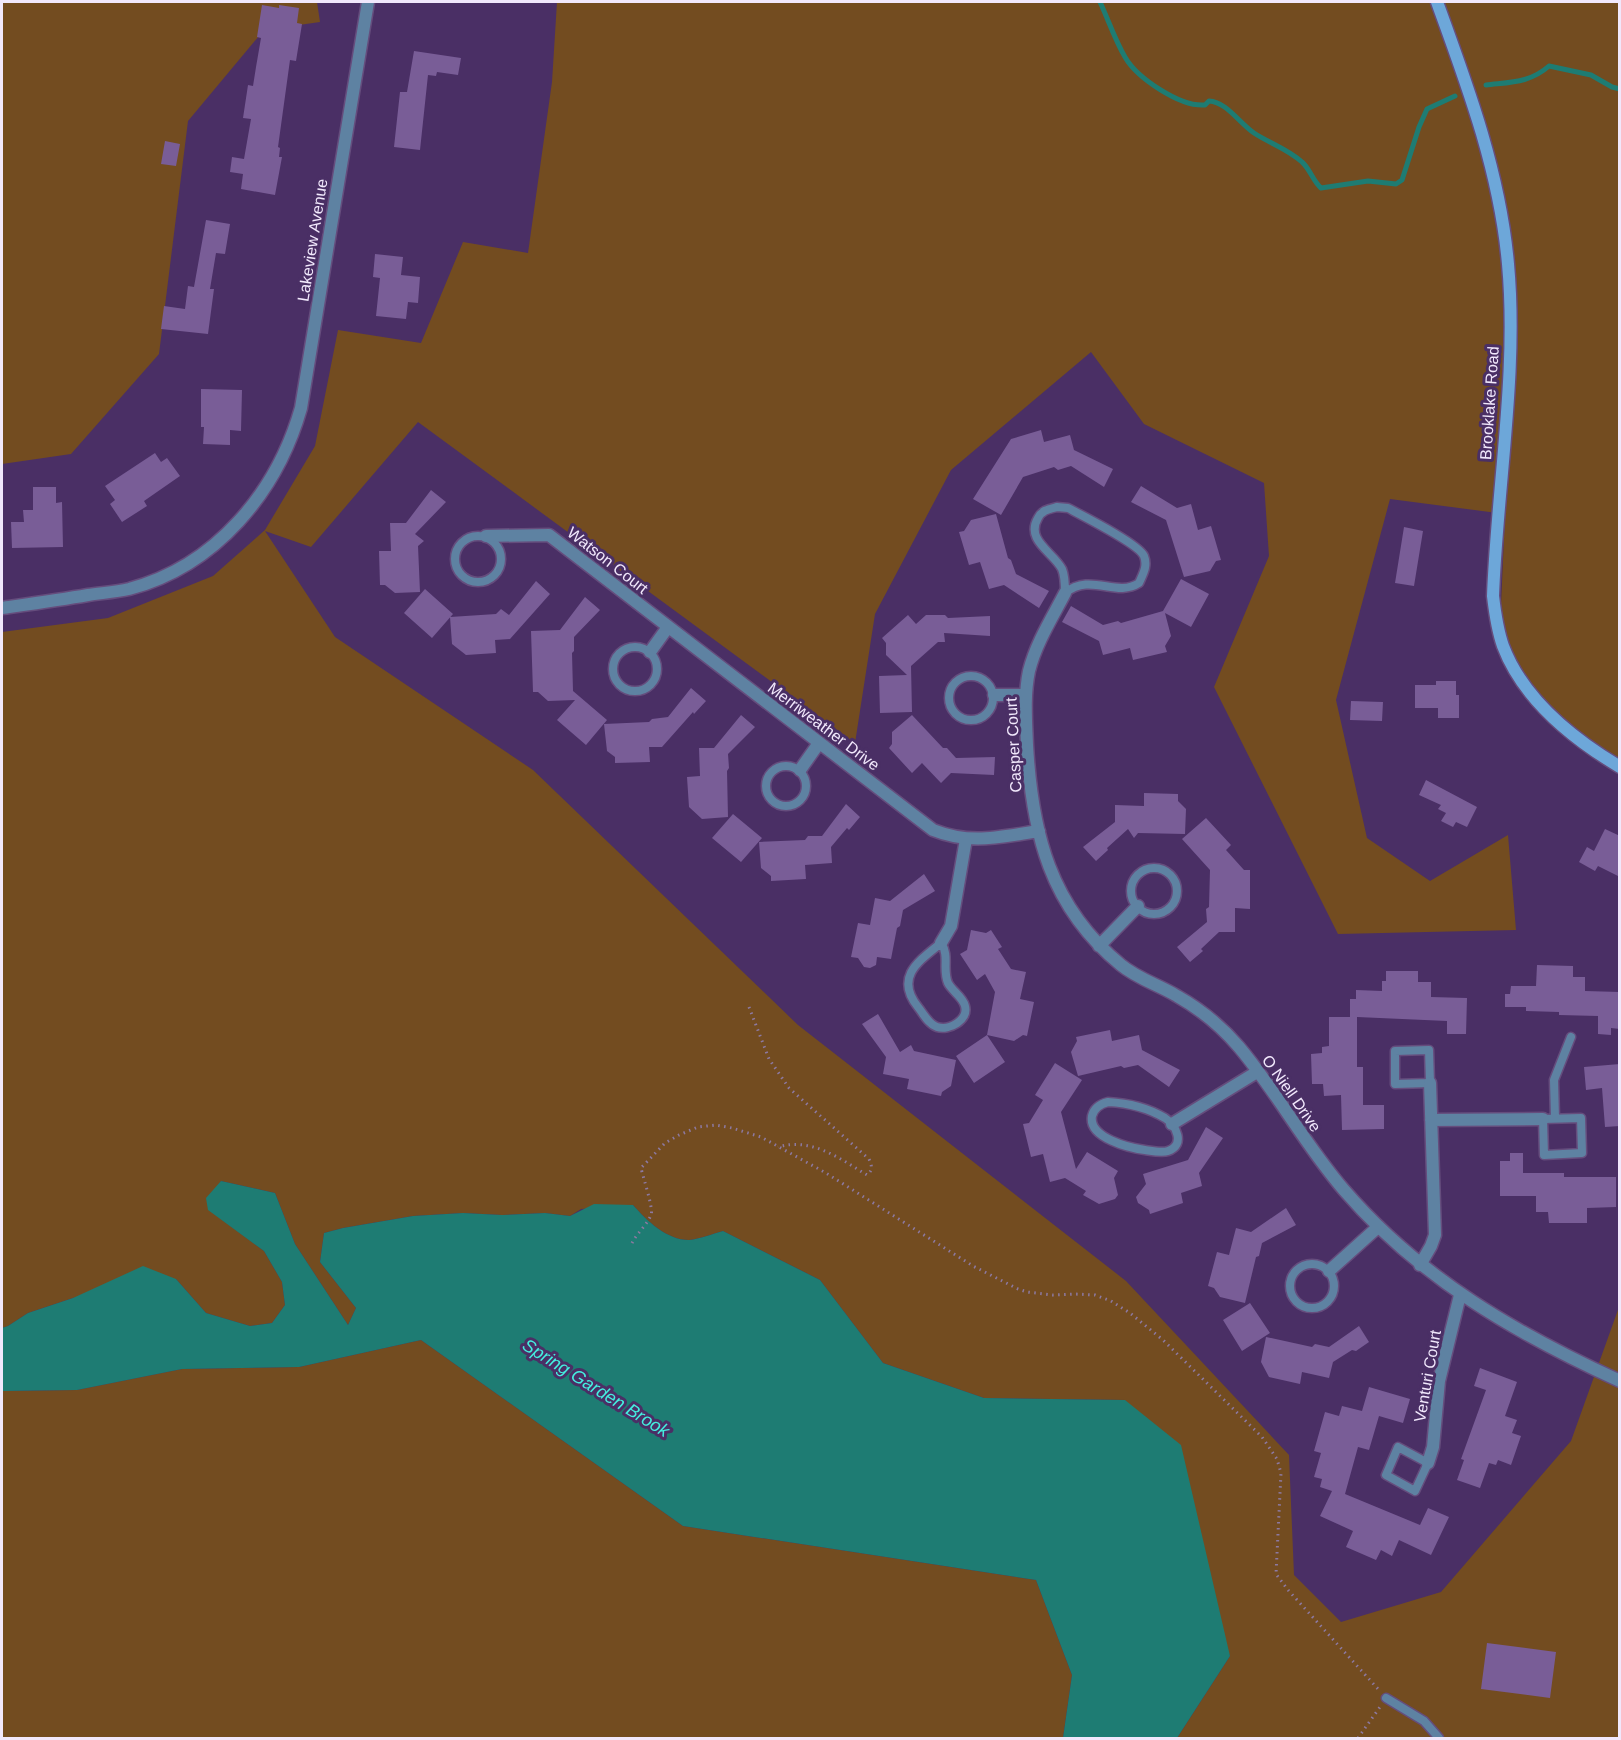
<svg xmlns="http://www.w3.org/2000/svg" width="1621" height="1740" viewBox="0 0 1621 1740" font-family="Arial,sans-serif">
	<style>
		.green { fill: #734c20 }
		.water { fill: #1e7c73 }
		.lines { fill: none; stroke-linecap: round; stroke-linejoin: round }
		.stream { stroke: #1e7c73; stroke-width: 5 }
		.building { fill: #795d97 }
		.lane-casing { stroke: #654d7d; stroke-width: 11 }
		.street-casing { stroke: #654d7d; stroke-width: 15 }
		.secondary-casing { stroke: #654d7d; stroke-width: 15 }
		.path { stroke: #8d79a1; stroke-width: 3; stroke-dasharray: 1.5 4.5; stroke-linecap: butt }
		.lane { stroke: #5e82a2; stroke-width: 8 }
		.street { stroke: #5e82a2; stroke-width: 12 }
		.secondary { stroke: #6da7d9; stroke-width: 12 }
		.labels { text-anchor: middle; stroke-width: 6; stroke-linejoin: round; paint-order: stroke }
		.street-label { font-size: 16px; fill: #f1e8fc; stroke: #4a2f65 }
		.water-label { font-size: 18px; font-style: italic; fill: #44efdf; stroke: #4a2f65 }
	</style>
	<rect width="100%" height="100%" fill="#4a2f65"/>
	<path class="green" d="M2,2H317L320,22L264,30L188,121L159,354L71,454L2,464Z
		M557,2H1619V764L1603,758L1527,683L1500,628L1505,514L1390,499L1336,700L1367,838L1430,881L1508,835L1516,930L1338,934L1214,687L1269,556L1264,483L1144,424L1091,352L951,470L875,614L855,743L418,422L311,547L265,531L335,637L533,770L798,1025L1126,1281L1289,1455L1294,1575L1341,1622L1441,1592L1571,1441L1619,1307V1738H1177L1230,1656L1125,1400L984,1398L883,1363L820,1280L723,1231C712,1234 700,1239 689,1240C667,1240 647,1221 633,1205L581,1209L570,1216L545,1213L502,1215L463,1213L413,1216L343,1228L324,1233L320,1262L356,1308L348,1325L295,1244L275,1193L221,1181L209,1210L264,1251L282,1282L285,1305L272,1323L250,1326L206,1313L176,1279L73,1298L28,1313L8,1326L2,1328V632L108,618L213,576L265,530L315,446L338,330L421,343L463,242L528,253L552,82Z
		M421,1340L683,1526L1036,1580L1072,1675L1063,1738H2V1391L77,1390L182,1369L299,1367Z"/>
	<path class="water" d="M221,1181L275,1193L295,1244L348,1325L356,1308L320,1262L324,1233L343,1228L413,1216L463,1213L502,1215L545,1213L570,1216L594,1204L633,1205C647,1221 667,1240 689,1240C700,1239 712,1234 723,1231L820,1280L883,1363L984,1398L1125,1400L1181,1445L1230,1656L1177,1738H1063L1072,1675L1036,1580L683,1526L421,1340L299,1367L182,1369L77,1390L2,1391V1328L8,1326L28,1313L73,1298L143,1266L176,1279L206,1313L250,1326L272,1323L285,1305L282,1282L264,1251L208,1210L206,1198Z"/>
	<g class="lines">
		<path class="stream" d="M1100,2C1108,19 1115,40 1125,57C1137,78 1180,107 1205,105L1209,101C1227,102 1239,123 1254,133C1269,143 1288,149 1302,162C1310,169 1313,181 1321,188L1368,181L1396,184L1402,180L1419,127L1427,109L1455,96
			M1486,85C1510,82 1530,83 1549,66L1591,75L1612,87L1620,89"/>
	</g>
	<path class="building" d="M262,5L279,8V5L299,8L297,23L302,24L296,61L290,60L278,147L280,148L279,157H282L275,195L241,189L243,174L230,172L232,157L244,159L251,119L243,118L248,85L253,86L256,67L261,38L257,37Z
		M414,51L461,58L458,75L437,72L436,76L428,75L420,150L394,147L400,92H407Z
		M165,141L180,144L176,166L161,164Z
		M206,220L230,224L225,254L216,253L210,289H214L208,334L161,329L164,306L185,309L188,286L194,287Z
		M375,254L403,257L401,275L420,277L418,303L408,302L406,319L376,316L380,278L373,277Z
		M201,389L242,390L241,431L230,430V445L203,444L204,427H201Z
		M1041,430L1044,442L1070,435L1074,450L1113,469L1104,487L1071,466L1058,470L1054,467L1023,477L1001,515L973,499L1011,439Z
		M155,453L161,462L167,458L180,476L144,501L147,506L122,522L110,504L115,500L105,486Z
		M1141,486L1177,508L1191,504L1198,530L1211,526L1221,560L1216,561L1210,571L1184,577L1166,520L1131,502Z
		M33,487H56V503L62,502L63,547L12,548L11,522H24L23,510H33Z
		M431,490L446,502L415,534L424,541L418,546L420,592L395,593L385,585H380L379,551H391L390,523H406Z
		M996,514L1008,558L1011,560L1016,574L1049,591L1039,608L1004,585L989,589L980,562L969,565L959,532L964,531L971,520Z
		M1404,527L1423,531L1414,586L1395,583Z
		M1181,579L1209,594L1191,627L1165,613L1171,636L1165,646L1167,652L1133,660L1130,648L1103,655L1099,641L1062,622L1071,606L1103,625L1118,621L1121,623L1163,611Z
		M536,581L550,594L510,639L495,640L496,653L466,655L452,644L450,617L496,614L501,609L509,615Z
		M425,589L453,614L432,638L404,613Z
		M585,597L600,610L574,637V651L572,653L573,691L607,720L586,745L557,720L575,700L548,701L538,692H533L531,631L560,630Z
		M908,615L916,624L926,615H945L948,618L990,616V636L944,633L945,642H938L911,666L912,712L880,713L879,676L907,675L886,655V643L882,638Z
		M1436,681H1456V695H1459V718H1438V708H1415V685H1436Z
		M691,688L706,701L694,714L693,712L662,747H649L650,762L615,763V757L607,751L604,724L649,722L652,719L668,717Z
		M1351,701L1383,702L1382,721L1350,720Z
		M741,715L755,727L728,754L729,768L727,771L728,817L702,819L689,807L687,777L700,776L699,748H714Z
		M912,715L943,748H947L956,758L995,757L994,775L951,773L941,783L922,763L912,773L889,748L892,744V732Z
		M1426,780L1477,807L1467,827L1456,822L1453,827L1441,821L1446,813L1438,809L1441,805L1419,795Z
		M1144,793L1178,794V801L1186,809L1185,834L1138,833L1134,838L1128,829L1107,848L1108,850L1096,861L1083,847L1115,822V805L1144,806Z
		M846,804L860,817L849,830L847,828L831,847L832,863L805,865L806,879L771,881V876L761,868L759,842L805,840L808,836H822Z
		M733,814L762,838L741,862L712,838Z
		M1206,818L1231,845L1226,850L1244,870H1250V909L1235,908V932H1219L1201,949L1203,951L1190,962L1177,947L1207,922L1206,909L1209,907L1210,870L1182,839Z
		M1605,829L1620,836V877L1598,866L1595,871L1579,862L1587,847L1594,851Z
		M924,874L935,891L903,910L900,926L897,928L891,959L877,957L876,965L870,968L864,967L858,958L851,957L858,923L870,925L875,898L890,901Z
		M971,930L986,933L991,930L1002,947L998,949L1011,969L1026,972L1020,999L1034,1002L1027,1036L1023,1035L1014,1041L987,1035L1005,1062L974,1083L956,1056L987,1035L995,992L985,974L977,980L960,954L967,950Z
		M1537,965L1573,966V977H1585V991L1620,992V1029L1611,1028V1035L1598,1034V1016L1559,1015V1012L1526,1011V1007H1505V994H1510L1511,986H1536Z
		M1386,971H1418V982H1431V997L1467,998L1466,1034H1447V1021L1357,1017V1067H1363V1105H1384V1129L1342,1130L1341,1095L1324,1096L1323,1084H1312L1311,1054L1322,1053V1047L1329,1046V1017H1350V999H1356V990L1382,991V981H1386Z
		M878,1014L900,1052L911,1045L914,1051L956,1060L951,1086L942,1092L941,1096L907,1089L909,1079L883,1074L886,1057L862,1024Z
		M1110,1030L1112,1041L1139,1035L1142,1050L1180,1070L1169,1087L1138,1065L1124,1068L1121,1066L1078,1076L1071,1052L1077,1041L1076,1037Z
		M1055,1063L1082,1080L1061,1112L1076,1169L1087,1152L1118,1171L1114,1178L1118,1195L1115,1199L1099,1204L1083,1195L1086,1191L1065,1178L1050,1182L1043,1154L1031,1157L1023,1124L1029,1123L1043,1100L1035,1095Z
		M1620,1064V1126L1605,1127L1602,1088L1586,1090L1584,1067Z
		M1206,1127L1223,1138L1199,1173L1202,1186L1181,1193L1183,1203L1150,1214L1149,1210L1138,1203L1136,1197L1146,1184L1143,1174L1188,1160Z
		M1510,1153H1523V1173H1564V1177H1616V1207L1587,1208V1223H1549L1548,1212H1536V1196H1500V1161H1510Z
		M1286,1208L1296,1225L1262,1243L1259,1256L1256,1257L1245,1303L1220,1297L1214,1288L1208,1286L1217,1252L1229,1255L1236,1228L1251,1232Z
		M1250,1303L1270,1333L1242,1351L1223,1320Z
		M1359,1326L1369,1342L1356,1351L1352,1350L1333,1362L1329,1378L1302,1372L1300,1384L1269,1377L1261,1362L1266,1337L1312,1347L1315,1344L1329,1347Z
		M1480,1368L1517,1382L1505,1416L1517,1420L1512,1433L1521,1436L1511,1465L1498,1460L1496,1465L1489,1463L1480,1488L1457,1480L1464,1460L1461,1459L1486,1390L1474,1386Z
		M1369,1387L1410,1399L1403,1423L1379,1416L1369,1450L1358,1447L1345,1494L1420,1525L1428,1508L1449,1517L1431,1555L1399,1540L1392,1556L1381,1550L1376,1560L1346,1547L1353,1531L1320,1516L1332,1491L1320,1487L1322,1479L1314,1477L1321,1453L1314,1451L1325,1412L1339,1416L1342,1406L1362,1411Z
		M1487,1643L1556,1652L1550,1698L1481,1689Z"/>
	<g class="lines">
		<g class="lane-casing">
			<path id="lane" d="M1057,507L1068,508C1083,516 1139,544 1144,556C1148,566 1143,574 1139,583C1116,598 1091,572 1065,593C1065,585 1065,576 1062,569C1053,552 1025,540 1038,518C1042,510 1049,509 1057,507Z
				M455 559a23 23 0 1 1 46 0a23 23 0 1 1-46 0Z
				M613 669a22 22 0 1 1 44 0a22 22 0 1 1-44 0Z
				M949 698a22 22 0 1 1 44 0a22 22 0 1 1-44 0Z
				M766 786a20 20 0 1 1 40 0a20 20 0 1 1-40 0Z
				M1131 891a23 23 0 1 1 46 0a23 23 0 1 1-46 0Z
				M941,943C950,956 942,969 948,983C952,991 963,997 965,1006C969,1020 949,1031 937,1027C928,1024 923,1013 918,1007C894,977 919,961 941,943Z
				M1429,1050L1430,1083L1395,1084V1051Z
				M1108,1102C1128,1103 1148,1108 1165,1118C1176,1125 1186,1145 1168,1151C1162,1153 1152,1151 1145,1150C1130,1148 1088,1138 1092,1116C1094,1108 1100,1104 1108,1102Z
				M1555,1118L1554,1080L1571,1037
				M1581,1118L1582,1153L1544,1155L1543,1119Z
				M1290 1286a22 22 0 1 1 44 0a22 22 0 1 1-44 0Z
				M1398,1447L1428,1463L1415,1491L1386,1475Z
				M1386,1698L1424,1721L1439,1738"/>
		</g>
		<g class="street-casing">
			<path id="street" d="M486,536L549,535L933,830C971,845 999,837 1039,831
				M1065,593C1052,618 1036,643 1029,671C1024,695 1026,720 1027,745C1032,833 1050,907 1121,965C1138,979 1159,985 1177,996C1200,1009 1222,1027 1239,1047C1277,1092 1305,1145 1344,1190C1420,1278 1515,1333 1620,1381
				M2,608C30,604 59,600 88,595C101,593 116,592 129,589C216,566 277,492 301,408L368,2
				M650,652L668,627
				M994,695H1026
				M800,770L819,743
				M941,943L951,926L966,839
				M1099,946L1138,906
				M1431,1120L1543,1119
				M1172,1124L1257,1072
				M1420,1265L1431,1246L1435,1235L1430,1083
				M1329,1271L1378,1227
				M1428,1463L1433,1447L1439,1381L1460,1295"/>
		</g>
		<g class="secondary-casing">
			<path id="secondary" d="M1437,2C1468,87 1500,173 1508,264C1518,372 1497,487 1493,596C1495,613 1497,629 1503,646C1523,699 1573,739 1620,767"/>
		</g>
		<path class="path" d="M749,1007L769,1059L789,1088L869,1159C872,1166 873,1170 867,1175C839,1158 811,1137 778,1147
			M632,1243C637,1233 647,1225 651,1215C654,1210 643,1177 641,1168L665,1143L679,1135L698,1127L716,1125L732,1128L761,1137L826,1173L973,1266L1018,1289L1027,1292L1053,1295L1075,1294L1095,1295L1111,1301L1130,1313L1163,1340L1262,1437L1277,1459L1281,1473L1276,1574L1288,1590L1379,1690
			M1358,1738L1380,1707"/>
		<use href="#lane" class="lane"/>
		<use href="#street" class="street"/>
		<use href="#secondary" class="secondary"/>
	</g>
	<g class="labels">
		<g class="street-label">
			<text transform="translate(312 240) rotate(-81)" y="6">Lakeview Avenue</text>
			<text transform="translate(1489 403) rotate(-86)" y="6">Brooklake Road</text>
			<text transform="translate(608 560) rotate(38)" y="6">Watson Court</text>
			<text transform="translate(824 726) rotate(37)" y="6">Merriweather Drive</text>
			<text transform="translate(1013 745) rotate(-93)" y="6">Casper Court</text>
			<text transform="translate(1292 1093) rotate(55)" y="6">O Niell Drive</text>
			<text transform="translate(1427 1376) rotate(-80)" y="6">Venturi Court</text>
		</g>
		<g class="water-label">
			<text transform="translate(596 1388) rotate(32)" y="6">Spring Garden Brook</text>
		</g>
	</g>
	<rect width="1621" height="1740" fill="none" stroke="#f1e8fc" stroke-width="6"/>
</svg>
